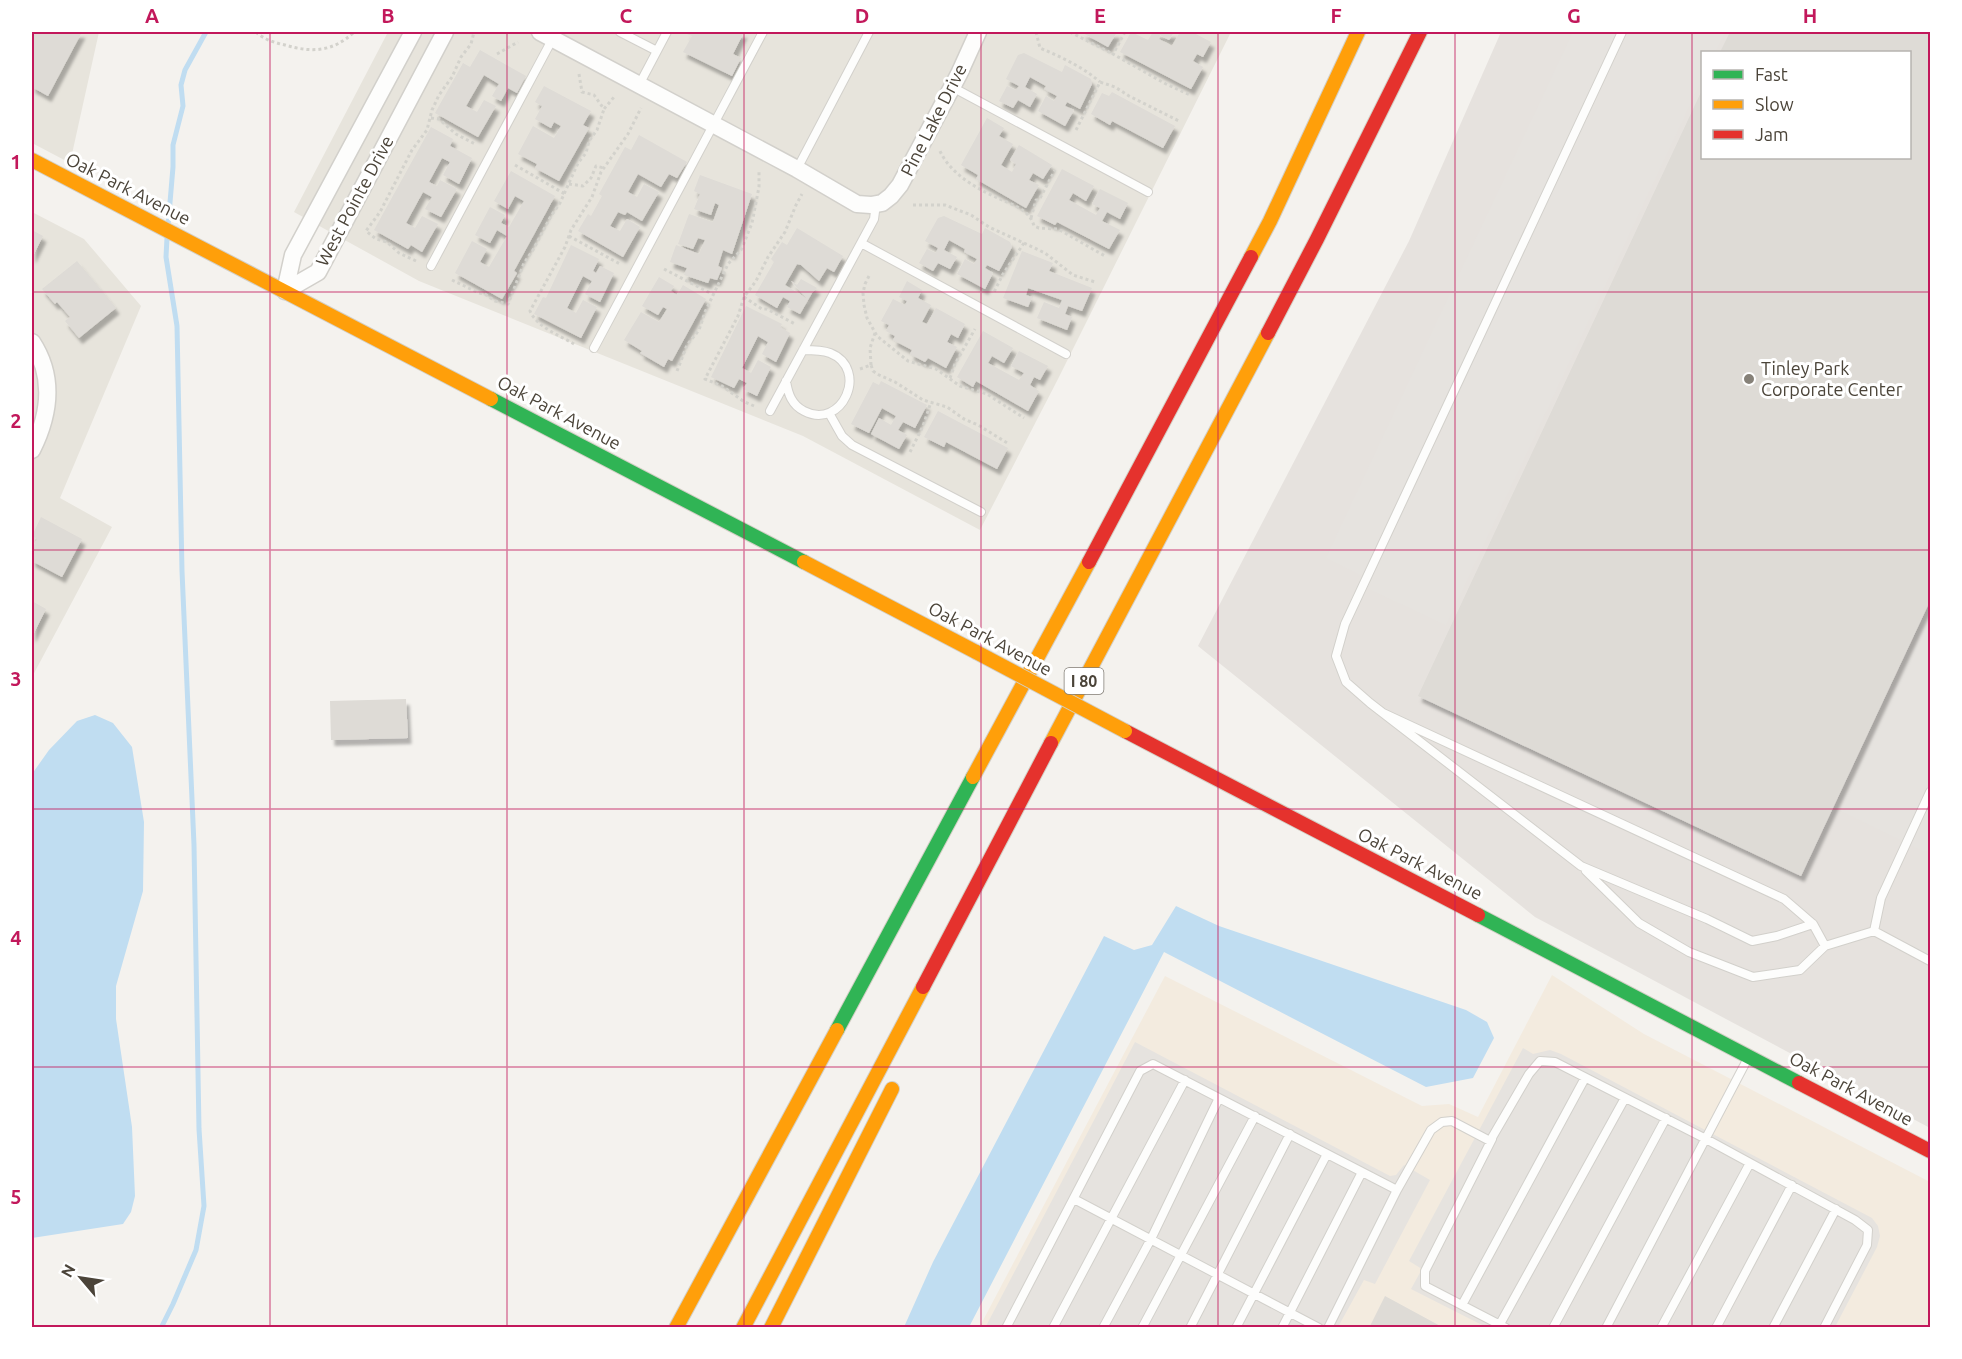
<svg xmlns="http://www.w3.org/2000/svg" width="1962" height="1359" viewBox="0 0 1962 1359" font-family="Ubuntu,sans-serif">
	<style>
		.residential { fill: #e7e4dc }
		.commercial { fill: #f3ebdf }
		.industrial { fill: #e6e2de; fill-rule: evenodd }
		.parking { fill: #e6e3df }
		.water { fill: #c0ddf1 }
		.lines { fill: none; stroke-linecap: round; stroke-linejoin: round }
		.stream { stroke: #c0ddf1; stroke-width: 5 }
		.building { fill: #dedbd6; filter: url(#shadow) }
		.lane-casing { stroke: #d2d0cb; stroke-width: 10 }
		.street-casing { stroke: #d2d0cb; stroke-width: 19 }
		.fast-casing { stroke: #d3cfc5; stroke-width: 16 }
		.slow-casing { stroke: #d3cfc5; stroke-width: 16 }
		.jam-casing { stroke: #d3cfc5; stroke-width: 16 }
		.path { stroke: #d3d2cc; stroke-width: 3; stroke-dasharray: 3 3; stroke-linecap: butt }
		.lane { stroke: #fdfdfc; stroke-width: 8 }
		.street { stroke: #fdfdfc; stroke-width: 16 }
		.fast { stroke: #30b455; stroke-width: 14 }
		.slow { stroke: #ff9f0a; stroke-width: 14 }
		.jam { stroke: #e5322d; stroke-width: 14 }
		.slow-bridge-casing { stroke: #d3cfc5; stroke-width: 16; stroke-linecap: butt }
		.slow-bridge { stroke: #ff9f0a; stroke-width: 14 }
		.grid { fill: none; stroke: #c2185b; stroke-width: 1.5; stroke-opacity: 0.55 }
		.poi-dot { fill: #868178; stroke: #fff; stroke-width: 2 }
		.labels { text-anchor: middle; stroke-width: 6; stroke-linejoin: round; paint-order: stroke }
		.shield { fill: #fff; stroke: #817c74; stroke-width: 1.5 }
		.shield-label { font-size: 16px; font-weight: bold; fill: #4b4439 }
		.street-label { font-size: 18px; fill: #4b4439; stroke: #fff }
		.poi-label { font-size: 18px; fill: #4b4439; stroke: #fff; text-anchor: start }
		.neatline { fill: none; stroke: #c2185b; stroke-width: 2 }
		.grid-label { font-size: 20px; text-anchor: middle; font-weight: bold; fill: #c2185b }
	</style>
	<defs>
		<filter id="shadow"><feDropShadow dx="3.5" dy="6" stdDeviation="1.5" flood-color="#0004"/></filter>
	</defs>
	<rect width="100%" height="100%" fill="#f4f2ee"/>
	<path class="residential" d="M32,32H99L70,163L32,143Z
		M388,32H1231L1058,379L980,530L803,436L419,281L294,212Z
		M32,212L84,239L141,306L60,498L112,527L32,677Z"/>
	<path class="commercial" d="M1552,975L1644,1034L1930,1182V1327L979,1328L1165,976L1422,1106L1449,1104L1478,1117Z"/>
	<path class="industrial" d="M1501,32H1930V1128L1535,917L1198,646L1409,241ZM1702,52H1910V158H1702Z"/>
	<path class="parking" d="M1573,32H1725L1715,52H1702V79L1446,625L1358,584L1361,575L1326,558Z
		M1930,614V850L1923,851L1839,810Z
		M1135,1042L1390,1176L1396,1175L1404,1165L1430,1180L1375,1284L1364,1280L1338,1327L985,1328Z
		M1523,1048L1533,1054L1550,1050L1561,1054L1872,1218L1878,1226L1880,1236L1877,1247L1835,1327H1486L1411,1289L1422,1269L1409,1261Z"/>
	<path class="water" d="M95,715L113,723L132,747L144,822L143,891L116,986V1019L132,1127L135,1196L131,1212L123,1224L32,1238V774L49,750L77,721Z
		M1176,906L1219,926L1466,1010L1487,1022L1494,1038L1473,1078L1426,1087L1164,952L969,1327H904L933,1262L1104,936L1134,950L1152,945Z"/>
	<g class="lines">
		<path class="stream" d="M168,226L173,167V145L183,106L181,85L185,70L206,32
			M161,1328L173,1304L196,1250L204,1206L199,1129L194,845L182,571L177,326L166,257L167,238"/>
	</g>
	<path class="building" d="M32,32H82L48,96L32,87Z
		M688,32H744L733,54L741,58L732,76L683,52L692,36L687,34Z
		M1081,32H1117L1108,47Z
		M1131,32L1148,40L1153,32H1174L1169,40L1160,35L1159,39L1172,46L1180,32H1192L1211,42L1203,57L1197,54L1193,61L1203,67L1191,89L1120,52Z
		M1730,32H1930V601L1801,876L1418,696L1702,90V158H1910V52H1720Z
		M480,50L526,76L517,93L508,88L501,101L492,96L499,84L484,75L466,106L477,112L484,100L496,106L478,137L435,113L463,63L470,67Z
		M1024,53L1062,72L1065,65L1091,79L1092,84L1080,109L1067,102L1065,106L1074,110L1065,126L1038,111L1046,96L1054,101L1057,96L1044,89L1046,86L1030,77L1025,87L1037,94L1030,107L1018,100L1013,108L999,101L1007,86L1016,90L1019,86L1006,79L1018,55Z
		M544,86L591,111L583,125L589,128L559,181L535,168L537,164L518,154L533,126L554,138L561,126L554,122L551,128L535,119L542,106L535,102Z
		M1112,92L1175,126L1163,148L1112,121L1110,125L1091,114L1102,93L1109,96Z
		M987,118L1004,128L999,136L1013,144L1001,165L1012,172L1016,164L1010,160L1019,145L1052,165L1043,179L1033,173L1029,180L1039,185L1026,208L976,179L978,175L961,165Z
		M431,127L453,139L450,146L472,158L459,184L443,175L450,162L442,158L429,182L437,186L440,180L457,189L441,217L425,209L432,197L423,192L406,223L415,228L422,216L438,224L422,252L411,245L408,249L374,230Z
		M639,135L687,162L677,178L669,174L661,187L638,174L628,192L637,197L644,184L659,192L642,221L627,212L625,215L618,212L610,226L620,231L627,219L640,227L623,257L578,231L588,214L591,216L602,196L599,194L625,147L631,150Z
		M1062,169L1094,186L1086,201L1073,193L1069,200L1096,215L1100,208L1092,204L1100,189L1128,203L1120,219L1107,212L1102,221L1120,230L1109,249L1057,222L1055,225L1037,216Z
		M511,171L555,196L514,271L517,273L502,299L455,273L472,241L487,249L480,262L489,267L507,236L497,230L490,243L475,235L490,207L505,215L501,223L509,227L524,201L515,196L508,209L494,201Z
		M700,175L752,194L732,254L723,250L718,266L722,268L717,280L710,278L708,283L684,275L687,268L670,262L676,245L699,254L705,240L698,238L693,249L678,244L689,214L713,222L719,205L715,203L711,215L694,209L700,194L694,191Z
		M944,216L982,234L985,228L1010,242L1012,247L999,271L987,265L985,268L993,273L985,289L957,274L965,259L974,264L977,259L964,252L965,249L949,240L944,250L957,257L950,269L938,263L933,271L919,263L927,249L936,253L938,248L925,241L938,218Z
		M797,228L843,256L834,272L827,268L819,281L801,265L797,264L785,285L806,298L791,281L797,285L801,279L817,288L812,293L800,314L787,307L790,301L783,297L777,308L755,295L774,262L771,259L782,242L787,245Z
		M32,230L43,236L32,258Z
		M571,245L599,259L593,271L596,273L600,266L614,273L600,302L585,294L592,281L583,276L567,308L576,313L583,300L597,307L581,338L534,314L543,297L546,298Z
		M1022,251L1053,263L1049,271L1092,288L1082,311L1068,306L1065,314L1072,317L1067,330L1037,318L1044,302L1059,308L1062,300L1028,288L1026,295L1032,297L1028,307L1003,298Z
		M77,261L116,308L79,338L65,321L70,317L57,302L55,304L42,289Z
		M659,277L674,286L671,291L677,295L683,285L706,299L672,361L668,359L664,367L640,353L642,351L624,340L641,312L659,322L667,309L663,307L658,315L642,306Z
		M907,281L922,290L918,298L931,305L922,322L927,324L936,308L965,324L958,338L951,334L947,342L957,347L946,368L928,358L925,362L910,354L912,350L893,340L895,336L886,331L889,325L881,321L893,299L905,305L907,301L899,297Z
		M746,306L782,324L780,327L790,333L776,362L762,354L768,342L758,336L742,368L751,373L758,360L771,367L757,396L743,389L747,383L739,379L734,388L711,377Z
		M983,331L1013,348L1004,363L992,356L988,363L1019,380L1024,373L1011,366L1019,351L1048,366L1040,380L1034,377L1030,385L1039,391L1028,411L976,381L973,387L957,377Z
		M881,381L927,405L915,428L903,422L898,430L907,435L899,449L871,434L879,418L891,425L896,416L882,408L869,433L851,424L873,382L879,385Z
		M938,411L1008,448L997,469L946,442L944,447L924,437Z
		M41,517L82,539L62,577L32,561V549L37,539L32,536Z
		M32,601L46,609L32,637Z
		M406,699L408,738L331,740L330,701Z
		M1385,1296L1444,1328H1369Z"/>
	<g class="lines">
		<g class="lane-casing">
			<path id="lane" d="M620,32L657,51
				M639,85L667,32
				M952,87L1148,192
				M797,169L869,32
				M861,243L1066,354
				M431,266L553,38
				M594,348L763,32
				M786,381C788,394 792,405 804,411C842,431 870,369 830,353C822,350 812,350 803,350
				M770,411L874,219L876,204
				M829,413L842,436L852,445L981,512
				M1383,713L1784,899L1813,924L1777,936L1752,941L1707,919L1581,866L1370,703L1346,682L1336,656L1345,624L1622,32
				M1586,871L1639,923L1689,952L1753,977L1800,970L1825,946
				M1813,924L1825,946L1874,931L1930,961
				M1874,931L1881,898L1930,792
				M1492,1139L1425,1271V1286L1506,1328
				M1074,1199L1319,1328
				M1462,1305L1585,1078
				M1500,1324L1625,1098
				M1006,1328L1140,1071L1153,1064L1397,1190L1431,1130L1442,1122L1452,1121L1490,1141L1529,1074L1540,1061L1555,1062L1706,1139L1855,1220L1868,1230L1867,1245L1824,1328
				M1053,1328L1185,1080
				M1103,1328L1151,1239L1219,1098
				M1142,1328L1255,1116
				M1190,1328L1290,1134
				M1236,1328L1327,1154
				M1282,1328L1362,1172
				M1328,1328L1397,1190
				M1553,1328L1666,1118
				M1606,1328L1748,1058
				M1661,1328L1750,1163
				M1716,1328L1792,1185
				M1773,1328L1836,1209"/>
		</g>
		<g class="street-casing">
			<path id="street" d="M540,32L797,169L857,204L871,205L882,203L891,196L900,185L959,74L978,32
				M285,291L318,272L445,32
				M285,291L293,255L413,32
				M32,342C55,377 50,414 32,450"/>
		</g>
		<g class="fast-casing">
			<path id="fast" d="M491,399L804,562
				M1478,915L1799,1083
				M837,1030L973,777"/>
		</g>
		<g class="slow-casing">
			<path id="slow" d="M32,160L491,399
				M1251,257L1270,221L1358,32
				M804,562L976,652
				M1051,743L1268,333
				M973,777L1089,562
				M676,1328L837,1030
				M743,1328L923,987
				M771,1328L892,1089"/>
		</g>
		<g class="jam-casing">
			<path id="jam" d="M1268,333L1317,239L1420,32
				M1089,562L1251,257
				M1125,731L1478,915
				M923,987L1051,743
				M1799,1083L1930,1151"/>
		</g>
		<path class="path" d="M256,32C263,39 275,43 285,45C312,53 333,52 354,32
			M1036,32L1040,48C1061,57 1083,67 1100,82
			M1070,32L1113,54
			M1125,32L1113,54L1166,84L1190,95
			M497,54L518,42
			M579,74L582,92L594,95L604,109L614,97
			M431,118L439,119L456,134L475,144
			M1076,130L1100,82L1115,87L1129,96L1179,121
			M940,151C951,175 979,190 1002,200C1016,206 1030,211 1034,226L1039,228L1058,229L1105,256
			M515,165L565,194
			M569,184L583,186L591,178L596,166L604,168
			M913,205H945L971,215L989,227L1024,243L1003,274L993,294
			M1031,218L1036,200H1039L1055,170
			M569,236L620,264
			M1024,243L1045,253L1073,275L1095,282
			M416,261L399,253L387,242L376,239L366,231L380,212L412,150L427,130L432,110L439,95L452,77L461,57L471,44L474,32
			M664,269L714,295
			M869,276L865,284L863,293L864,305L867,318L877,336L908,361L936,369L960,386L987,394L1024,418
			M452,280L479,293L485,294L495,301L508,304L524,263L533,250L551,216L560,203L578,163L586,153L589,141L597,130L604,109
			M744,297L762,309H767L795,324
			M574,344C559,335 537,327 530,311L565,247L571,230L592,197L601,172L628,134L641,108
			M871,365L870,348L875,333
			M860,369L871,365L873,371L879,375L895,382L923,400L947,407L964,419L978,425L1009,444
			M677,371L687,345L699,330L705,312L728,264L741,250L744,243L752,223L759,187V170
			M950,378L955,364L975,329
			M754,406L743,401L722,386L705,379L738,316L744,297L756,281L768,257L785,232L796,205L802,194
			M910,452L923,426L931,402"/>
		<use href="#lane" class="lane"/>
		<use href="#street" class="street"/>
		<use href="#fast" class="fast"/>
		<use href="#slow" class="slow"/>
		<use href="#jam" class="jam"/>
		<g class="slow-bridge-casing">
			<path id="slow-bridge" d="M976,652L1125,731"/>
		</g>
		<use href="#slow-bridge" class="slow-bridge"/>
	</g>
	<path class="grid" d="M270,32V1328M507,32V1328M744,32V1328M981,32V1328M1218,32V1328M1455,32V1328M1692,32V1328M32,292H1930M32,550H1930M32,809H1930M32,1067H1930"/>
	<circle class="poi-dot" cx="1749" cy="379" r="6"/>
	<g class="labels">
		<rect class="shield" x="1064.5" y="668" width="39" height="26" rx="4.5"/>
		<g class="shield-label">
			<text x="1084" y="687">I 80</text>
		</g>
		<g class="street-label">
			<text transform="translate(934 120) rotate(-63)" y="6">Pine Lake Drive</text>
			<text transform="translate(128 189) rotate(27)" y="6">Oak Park Avenue</text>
			<text transform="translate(355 201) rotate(-62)" y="6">West Pointe Drive</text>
			<text transform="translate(559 413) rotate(28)" y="6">Oak Park Avenue</text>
			<text transform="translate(990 639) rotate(28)" y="6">Oak Park Avenue</text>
			<text transform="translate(1420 864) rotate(27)" y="6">Oak Park Avenue</text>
			<text transform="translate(1851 1089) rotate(28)" y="6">Oak Park Avenue</text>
		</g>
		<g class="poi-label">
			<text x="1761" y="375">Tinley Park<tspan x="1761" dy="21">Corporate Center</tspan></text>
		</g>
	</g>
	<rect width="1962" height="1359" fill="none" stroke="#ffffff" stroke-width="66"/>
	<rect x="1701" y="51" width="210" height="108" fill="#ffffff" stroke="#b7b4b0" stroke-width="1.5"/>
	<rect x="1713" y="70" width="30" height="9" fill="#30b455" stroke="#b7b4b0" stroke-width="1.5"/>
	<text x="1755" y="81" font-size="18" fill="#4b4439">Fast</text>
	<rect x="1713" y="100" width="30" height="9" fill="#ff9f0a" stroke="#b7b4b0" stroke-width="1.5"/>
	<text x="1755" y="111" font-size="18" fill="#4b4439">Slow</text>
	<rect x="1713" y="130" width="30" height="9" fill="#e5322d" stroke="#b7b4b0" stroke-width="1.5"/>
	<text x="1755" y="141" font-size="18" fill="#4b4439">Jam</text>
	<g transform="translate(81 1278) rotate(299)" stroke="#ffffff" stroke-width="4.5" paint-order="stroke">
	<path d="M0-4.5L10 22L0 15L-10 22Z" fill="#4b4439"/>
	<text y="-9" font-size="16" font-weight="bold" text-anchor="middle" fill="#4b4439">N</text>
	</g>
	<rect x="33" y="33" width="1896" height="1293" class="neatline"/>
	<g class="grid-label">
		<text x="152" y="23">A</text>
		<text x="388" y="23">B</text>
		<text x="626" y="23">C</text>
		<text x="862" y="23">D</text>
		<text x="1100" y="23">E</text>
		<text x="1336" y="23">F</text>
		<text x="1574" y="23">G</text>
		<text x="1810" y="23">H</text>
		<text x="16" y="169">1</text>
		<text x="16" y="428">2</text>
		<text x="16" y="686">3</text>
		<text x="16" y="945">4</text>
		<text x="16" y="1204">5</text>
	</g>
</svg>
